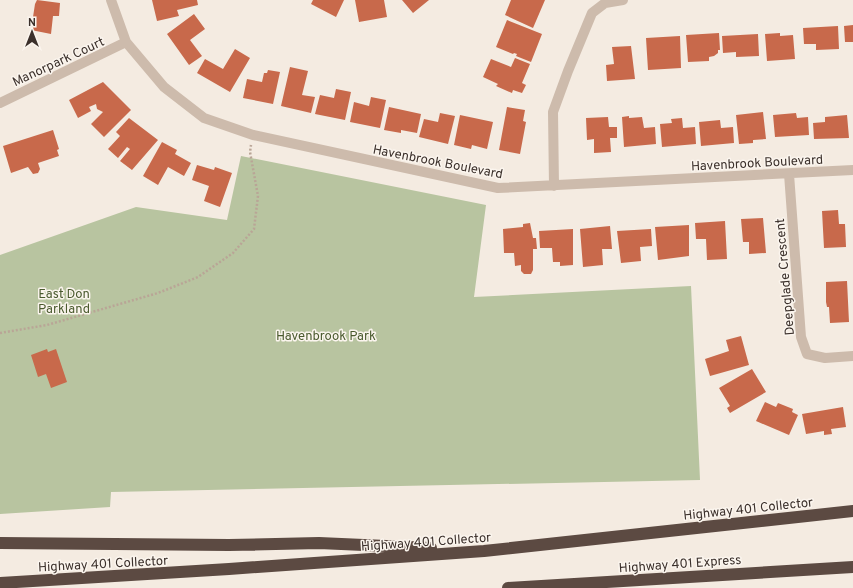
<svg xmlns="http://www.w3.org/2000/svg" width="853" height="588" viewBox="0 0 853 588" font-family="Overpass,sans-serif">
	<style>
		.green { fill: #b8c4a0 }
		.building { fill: #c8694b }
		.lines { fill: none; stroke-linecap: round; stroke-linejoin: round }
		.path { stroke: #b9a596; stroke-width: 2.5; stroke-dasharray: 2 2; stroke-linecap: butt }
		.minor { stroke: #cdbbac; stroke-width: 10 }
		.motorway { stroke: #5c4a42; stroke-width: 12 }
		.labels { text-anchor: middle; stroke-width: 3; stroke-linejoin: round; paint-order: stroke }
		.street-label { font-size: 13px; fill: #3b302b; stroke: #fbf5ee }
		.park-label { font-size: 13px; fill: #4a5a2e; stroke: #fbf5ee }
	</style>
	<rect width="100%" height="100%" fill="#f4ebe1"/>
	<path class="green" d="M241,156L486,205L474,297L691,286L700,480L111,492L110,507L0,514V255L136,207L227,220Z"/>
	<path class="building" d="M37,0L60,3L59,16H53L51,34L31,30L35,4Z
		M152,0H197L198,5L177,10L179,16L157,21Z
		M313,0H344L336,17L311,4Z
		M355,0H384L387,17L359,22Z
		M402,0H429L413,13Z
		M511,0H545L533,28L505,15Z
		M194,14L205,29L190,40L202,56L189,65L167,34Z
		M507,20L542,34L531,62L516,56L517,54L514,53L513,54L496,47Z
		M853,25V42H845L844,26Z
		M838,26L839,49L816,50V44H804L803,28Z
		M719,33L720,50H718V53L714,56L709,57V61L688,62L686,35Z
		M780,33V36L793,35L795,59L767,61L765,34Z
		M758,34L759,56L736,57V52L723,53L722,36Z
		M680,36L681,68L648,70L646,38Z
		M631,46L635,79L607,81L606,65L614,64L612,47Z
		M235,49L250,58L230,92L197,73L205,59L223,69Z
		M515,58L530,64L522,83L526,85L522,93L513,90L512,93L496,86L498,84L483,77L491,59L511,67Z
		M290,67L308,71L302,95L315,97L311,113L281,106Z
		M268,70L280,72L273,104L243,98L247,79L262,82L264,73H267Z
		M103,82L131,110L104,137L91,124L103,112L97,109L96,104L89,107L91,111L78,118L69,100Z
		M336,89L351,92L345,120L315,114L320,95L334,98Z
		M371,97L386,100L380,128L350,122L354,102L369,106Z
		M389,107L421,114L417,133L401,130V133L384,130Z
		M507,107L525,110L523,121L526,122L520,154L499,150Z
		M763,112L766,139L753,140V143L739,144L736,115Z
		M440,113L455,116L448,144L419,137L424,119L438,122Z
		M796,113L797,118L808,117L809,135L775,137L773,115Z
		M460,115L493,122L487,149L472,145L471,149L454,145Z
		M847,115L849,138L814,139L813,123L825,122V117Z
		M629,116V118L642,117L644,128L655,127L656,144L624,147L622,117Z
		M608,117L609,127H617V138H610L611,152L594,153V139L587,140L586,118Z
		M129,118L158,140L132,170L120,161L130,149L127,147L118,158L108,149L120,136L116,132Z
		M682,118L683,128L695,127L696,144L662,147L660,124L672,123L671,119Z
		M720,120L721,128L733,127L734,143L701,146L699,122Z
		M53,130L59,149L57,150L59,156L38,163L40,169L38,173L33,174L28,167L11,173L3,146Z
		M162,142L177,150L175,154L191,163L184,176L168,167L158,185L143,176Z
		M197,165L214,170L215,167L232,173L220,207L204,201L209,186L192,180Z
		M838,210L839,224H845L846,247L824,248L822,211Z
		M763,218L766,253L749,254V242H743L741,219Z
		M725,221L727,259L707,260L706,239H696L695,223Z
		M530,223L533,238H536L537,249H533V270L531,274H524L521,271V265L515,266L514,253H504L503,229L523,227V224Z
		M689,225V256L658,260L655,227Z
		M610,226L612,249H602L603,265L583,267L580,229Z
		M573,229V265L560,266V262H553L552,248H540L539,231Z
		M651,229L652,246L640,247L641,261L621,263L617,231Z
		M847,281L849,322L830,323L829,307H827L826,302V282Z
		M741,336L749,365L710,376L705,359L729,351L726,340Z
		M47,349L48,352L56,349L67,382L51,388L46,374L38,377L31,355Z
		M752,369L766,392L730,413L727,408L730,406L719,388Z
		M765,402L776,407L778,403L793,409L792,412L798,415L789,435L756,421Z
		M843,407L846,427L831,429L832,434L824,435V431L806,434L802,414Z"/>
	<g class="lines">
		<path class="path" d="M0,333L47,325L158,293L198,277L233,253L254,229L258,196L250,152L251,145"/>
		<path class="minor" d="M111,0L126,42L164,87L204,118L253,135L498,188L853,170
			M0,103L126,42
			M789,174L801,337L807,354L825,358L853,356
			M554,186L553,112L568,71L592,13L605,3L623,0"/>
		<path class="motorway" d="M0,543L229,545L319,543L431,548
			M0,583L229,569L484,551L853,511
			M508,588L853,567"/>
	</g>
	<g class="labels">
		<g class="street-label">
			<text transform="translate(58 61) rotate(-25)" y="5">Manorpark Court</text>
			<text transform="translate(438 161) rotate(11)" y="5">Havenbrook Boulevard</text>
			<text transform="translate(757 162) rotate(-3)" y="5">Havenbrook Boulevard</text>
			<text transform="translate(784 277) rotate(-95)" y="5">Deepglade Crescent</text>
			<text transform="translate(748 508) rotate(-6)" y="5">Highway 401 Collector</text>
			<text transform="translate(426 541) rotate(-4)" y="5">Highway 401 Collector</text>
			<text transform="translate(103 563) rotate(-3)" y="5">Highway 401 Collector</text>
			<text transform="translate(680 563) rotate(-4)" y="5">Highway 401 Express</text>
		</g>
		<g class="park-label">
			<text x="64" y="298">East Don<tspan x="64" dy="15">Parkland</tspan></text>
			<text x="326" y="340">Havenbrook Park</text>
		</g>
	</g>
	<g transform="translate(32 32)" stroke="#fbf5ee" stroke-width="3" paint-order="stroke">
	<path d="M0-3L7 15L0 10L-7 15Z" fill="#3b302b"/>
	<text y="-6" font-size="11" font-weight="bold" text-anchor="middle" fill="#3b302b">N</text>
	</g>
</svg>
